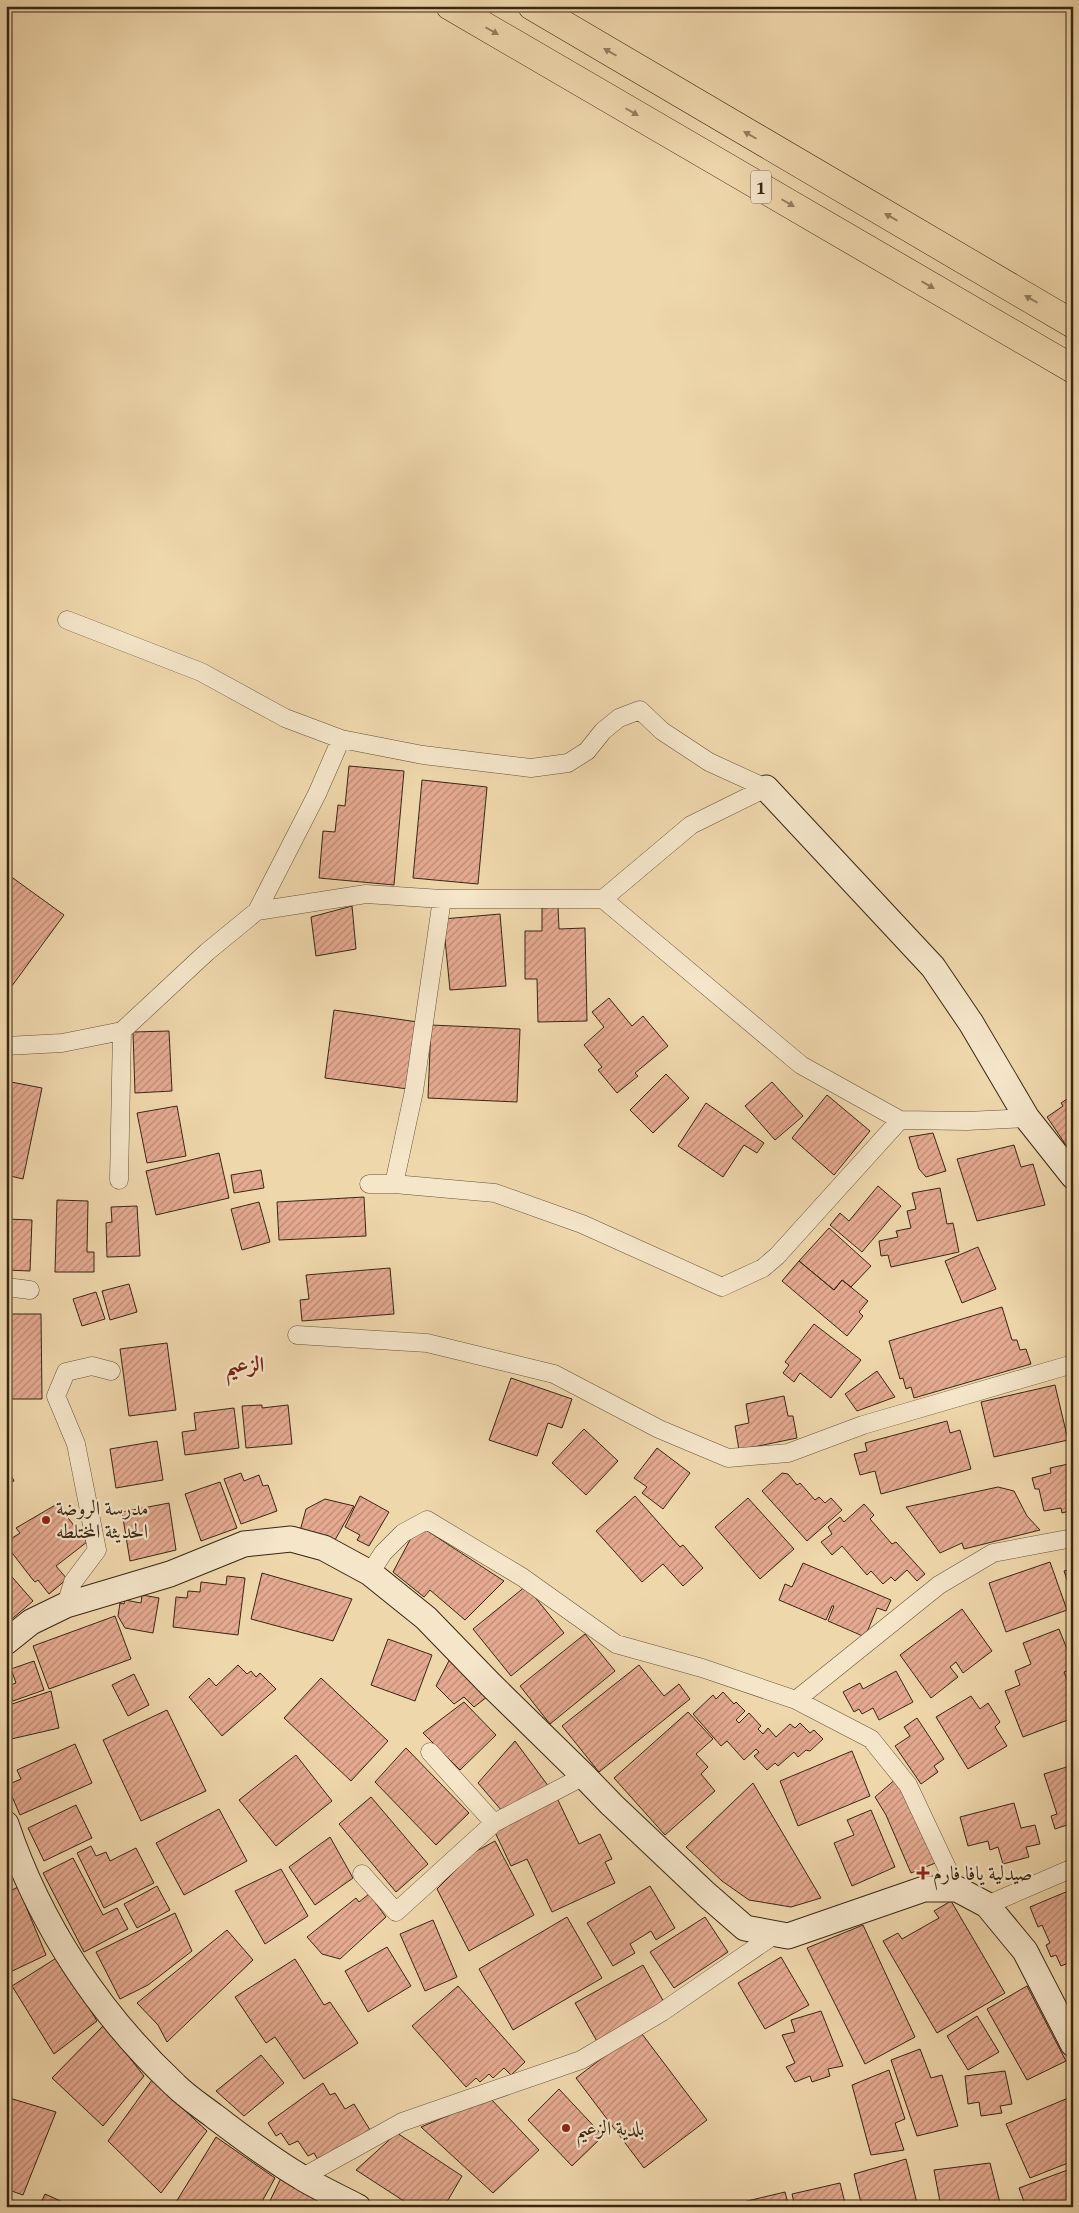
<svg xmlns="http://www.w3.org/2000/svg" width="1079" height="2213" viewBox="0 0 1079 2213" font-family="'Gentium Book Plus',Amiri,serif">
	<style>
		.building { fill: url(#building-hatch); stroke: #382613 }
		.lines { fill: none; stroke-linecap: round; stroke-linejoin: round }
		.street-casing { stroke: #665239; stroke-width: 19 }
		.secondary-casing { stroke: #382613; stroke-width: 27 }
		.highway-casing { stroke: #382613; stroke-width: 29 }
		.street { stroke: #f5e5c9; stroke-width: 18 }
		.secondary { stroke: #f5e5c9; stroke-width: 25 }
		.highway { stroke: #efd7ac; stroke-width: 28 }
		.oneway { fill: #947e60 }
		.poi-dot { fill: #8f2418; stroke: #f5e5c9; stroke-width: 2 }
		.labels { text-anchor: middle; stroke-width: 4.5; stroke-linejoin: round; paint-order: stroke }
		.shield { fill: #f5e5c9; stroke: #715f4a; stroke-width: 1 }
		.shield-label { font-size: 19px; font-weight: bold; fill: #382613 }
		.poi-label { font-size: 20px; fill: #382613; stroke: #f5e5c9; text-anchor: start }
		.quarter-label { font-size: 22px; font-weight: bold; fill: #7a1f14; stroke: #f5e5c9 }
	</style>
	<defs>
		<pattern id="building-hatch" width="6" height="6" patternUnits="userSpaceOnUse" patternTransform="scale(1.25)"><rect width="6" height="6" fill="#e5aa91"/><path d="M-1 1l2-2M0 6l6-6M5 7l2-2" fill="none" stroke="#bb8a75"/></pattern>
	</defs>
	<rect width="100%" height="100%" fill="#efd7ac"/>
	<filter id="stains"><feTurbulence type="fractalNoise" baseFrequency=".004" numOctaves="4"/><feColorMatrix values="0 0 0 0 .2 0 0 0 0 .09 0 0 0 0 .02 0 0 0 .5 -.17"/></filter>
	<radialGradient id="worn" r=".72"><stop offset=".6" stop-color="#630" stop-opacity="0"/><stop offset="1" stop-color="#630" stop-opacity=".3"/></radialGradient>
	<path class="building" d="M349,766L404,771L394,885L319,878L323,831L335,832L338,805L345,806Z
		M422,780L487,787L478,884L413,878Z
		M6,873L64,915L6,994Z
		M352,906L356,949L316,956L311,917Z
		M558,907L559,929L585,928L587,1021L538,1022L537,979H525V931H542V908Z
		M500,914L506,986L450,990L443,919Z
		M609,998L632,1026L643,1016L668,1046L635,1073L638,1076L617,1093L598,1070L602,1067L584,1045L604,1027L592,1012Z
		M334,1010L418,1022L408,1089L325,1078Z
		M431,1025L520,1029L517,1102L428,1098Z
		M169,1031L172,1091L135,1093L133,1032Z
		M666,1074L689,1098L653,1133L630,1110Z
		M6,1081L42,1088L23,1179L6,1175Z
		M772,1082L803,1116L775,1140L745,1106Z
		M827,1095L870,1131L834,1175L792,1138Z
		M1073,1095V1149L1070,1151L1047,1117L1063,1106L1061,1103Z
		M706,1103L764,1143L757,1153L744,1145L723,1177L678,1146Z
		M177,1106L186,1156L147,1163L137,1113Z
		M933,1133L946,1171L926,1177L919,1169L909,1137Z
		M1014,1145L1021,1167L1033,1164L1045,1205L977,1221L957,1159Z
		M219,1153L229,1198L156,1215L146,1171Z
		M261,1170L264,1188L234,1193L231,1175Z
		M878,1186L901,1206L862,1252L830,1225L840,1213L849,1221Z
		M940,1188L947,1224L953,1223L959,1252L891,1267L888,1255L881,1256L879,1241L898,1237L896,1231L911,1228L907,1211L916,1209L912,1193Z
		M364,1197L366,1236L279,1240L277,1202Z
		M57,1200L88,1201L87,1252H94V1272H55Z
		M259,1202L270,1242L242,1250L231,1209Z
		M137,1206L140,1256L107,1257L106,1223L112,1222L111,1207Z
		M6,1219L32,1220L30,1271L6,1270Z
		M829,1228L871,1266L851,1287L842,1280L834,1290L799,1261Z
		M978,1247L996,1289L962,1303L945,1261Z
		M799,1261L834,1290L842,1280L868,1301L859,1312L863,1316L847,1336L782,1281Z
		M390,1268L394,1314L302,1321L300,1300L309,1299L306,1275Z
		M129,1284L137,1312L110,1320L102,1291Z
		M96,1292L105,1319L82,1326L73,1299Z
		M1002,1307L1012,1340H1017L1020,1350L1026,1349L1031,1364L914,1398L911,1387L906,1389L903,1378L900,1379L889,1341Z
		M6,1314H41L42,1399H6Z
		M814,1324L861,1360L831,1398L800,1373L794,1382L783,1373L789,1365L785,1362Z
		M167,1343L176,1410L129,1416L120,1349Z
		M877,1371L895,1397L857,1411L845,1394Z
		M511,1378L572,1399L562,1428L548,1423L537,1456L489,1440Z
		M1055,1385L1068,1440L994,1457L981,1402Z
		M784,1396L788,1416H793L797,1438L739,1450L735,1426L749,1423L746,1404Z
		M262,1405V1408L288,1405L292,1444L246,1448L242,1406Z
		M234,1408L239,1448L185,1455L182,1432L196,1430L194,1413Z
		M947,1421L950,1433L960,1430L971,1469L881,1494L875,1471L860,1475L854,1454L867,1451L865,1443Z
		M584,1429L618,1461L586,1495L552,1463Z
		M157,1441L163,1480L116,1488L110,1449Z
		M657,1448L690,1473L663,1509L642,1493L647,1487L634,1478Z
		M1073,1463V1483L1071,1478H1069L1073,1495V1510L1062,1513L1061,1508L1044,1511L1039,1489H1035L1032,1478L1051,1473L1050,1468Z
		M6,1465L14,1481L6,1485Z
		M241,1473L244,1481L259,1475L263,1486L268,1485L277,1511L241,1524L224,1479Z
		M782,1473L788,1474L797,1485L800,1483L815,1500L819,1497L825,1503L831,1498L842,1510L807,1541L762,1491Z
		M220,1482L237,1528L201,1541L185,1494Z
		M998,1487L1014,1491L1027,1516L1040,1530L964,1549L962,1543L940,1553L906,1507Z
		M360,1496L389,1512L369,1546L357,1540L360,1535L345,1527Z
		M635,1496L680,1547L683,1545L703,1568L683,1586L663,1564L642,1582L596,1531Z
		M748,1498L794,1549L760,1579L715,1527Z
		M325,1499L354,1506L335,1540L300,1531L306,1509Z
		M169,1503L176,1550L130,1561L122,1512Z
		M57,1504L87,1542L56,1566L67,1579L49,1594L38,1580L35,1582L33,1580L6,1545V1542L20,1533L16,1528Z
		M864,1504L874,1515L870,1519L892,1544L896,1542L925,1574L917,1581L907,1570L895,1581L891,1577L883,1584L871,1571L867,1575L842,1546L832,1555L821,1542L832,1534L828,1527L840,1517L844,1522Z
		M426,1530L504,1581L465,1620L430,1590L424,1597L393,1572L411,1538Z
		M1050,1562L1067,1610L1006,1632L989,1583Z
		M803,1563L891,1600L886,1611L877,1608L865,1637L828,1621L834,1606H832L826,1620L779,1600L785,1584L792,1587Z
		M1073,1568V1597L1064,1571Z
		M6,1570L33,1601L6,1624Z
		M262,1573L352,1599L333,1641L251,1619Z
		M227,1576L245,1578L238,1635L173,1627L176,1597L187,1598L188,1591L200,1592L201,1582L226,1585Z
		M526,1586L564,1633L511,1676L473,1629Z
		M142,1595L159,1598L153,1633L125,1628L118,1616L120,1603L124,1604L125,1600L141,1603Z
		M962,1609L992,1651L963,1673L956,1662L950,1667L958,1677L931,1698L900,1655Z
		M115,1616L131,1659L49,1689L33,1646Z
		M1059,1629L1073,1664V1669L1064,1672L1073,1695V1718L1023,1737L1005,1691L1020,1685L1015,1671L1031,1664L1023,1643Z
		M585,1634L615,1671L550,1724L520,1686Z
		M388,1639L432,1655L415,1701L371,1685Z
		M453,1653L492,1693L474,1707L464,1697L454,1704L436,1686Z
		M34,1661L44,1690L13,1701L8,1686L16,1683L11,1669Z
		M238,1665L247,1674L251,1671L256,1677L260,1673L276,1689L222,1736L189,1697L209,1678L216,1686Z
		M639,1665L664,1696L679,1684L690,1699L599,1772L562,1726Z
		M896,1671L913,1702L879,1720L873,1708L862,1714L859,1709L854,1712L843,1692L860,1683L863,1689Z
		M134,1674L149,1705L128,1716L112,1685Z
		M321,1678L388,1741L351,1781L284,1718Z
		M51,1691L59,1728L7,1740L6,1706Z
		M723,1692L734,1704L736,1702L745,1711L736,1720L739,1723L749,1713L761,1726L758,1729L763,1734L768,1728L776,1737L790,1724L795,1728L800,1723L810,1733L814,1730L823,1739L810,1751L806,1750L798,1757L794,1752L778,1766L775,1763L767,1770L754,1756L759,1752L756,1749L744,1760L727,1741L721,1746L693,1714L713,1695L716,1699Z
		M971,1696L980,1709L988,1703L1000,1722L995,1727L1007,1746L968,1769L936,1717Z
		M464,1702L496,1735L460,1770L423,1733Z
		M167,1710L206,1791L141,1821L103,1740Z
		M688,1712L713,1739L696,1754L708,1767L701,1774L715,1791L665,1835L614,1778Z
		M917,1718L944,1759L934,1766L938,1772L921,1784L895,1746L910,1736L904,1727Z
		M515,1741L549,1787L502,1811L478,1783Z
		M75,1744L92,1783L20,1815L7,1785L21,1779L17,1770Z
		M406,1748L469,1813L436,1845L375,1782Z
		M852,1751L870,1796L798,1826L780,1781Z
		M296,1755L332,1801L276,1846L239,1800Z
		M1073,1765V1830L1070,1824L1055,1829L1051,1816L1057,1814L1044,1774Z
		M897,1778L940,1861L911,1873L886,1815L875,1797Z
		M753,1783L821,1898L791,1907L749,1900L722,1881L686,1847Z
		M371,1797L428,1864L396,1892L339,1824Z
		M557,1798L579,1844L600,1834L612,1859L605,1862L615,1883L552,1912L527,1859L511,1866L493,1828Z
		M1014,1803L1021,1828L1035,1825L1040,1844L1026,1847L1029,1857L1003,1864L998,1847L990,1850L988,1841L968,1846L960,1817Z
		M76,1805L92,1838L44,1861L28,1828Z
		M219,1809L247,1861L184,1895L156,1843Z
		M871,1810L895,1867L852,1886L834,1843L854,1835L847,1820Z
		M330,1837L353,1878L315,1905L289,1867Z
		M495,1841L534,1915L469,1951L437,1889L473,1853Z
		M91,1846L96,1856L106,1852L110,1861L136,1848L154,1883L104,1908L77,1853Z
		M73,1858L103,1915L117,1908L128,1929L84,1952L43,1873Z
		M281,1869L308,1916L265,1944L235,1891Z
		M157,1886L170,1910L137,1928L124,1904Z
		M650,1886L675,1928L656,1940L651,1931L630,1944L635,1953L613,1966L587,1923Z
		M18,1887L46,1955L6,1974V1893Z
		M1073,1889V1961L1061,1966L1056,1955L1051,1957L1046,1945L1050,1943L1042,1925L1038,1927L1030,1907Z
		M369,1894L386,1917L340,1959L322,1954L307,1937L356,1898L359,1902Z
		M951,1901L1005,1993L937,2033L883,1941L898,1933L902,1939L939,1918L934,1911Z
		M175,1913L192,1951L148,1985L120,1999L96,1952Z
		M567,1917L602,1978L513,2030L479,1969Z
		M705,1917L728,1952L674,1988L650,1952Z
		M433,1920L457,1977L425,1991L400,1934Z
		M863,1925L915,2037L865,2064L807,1948Z
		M227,1930L253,1960L167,2042L158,2025L137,2003Z
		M387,1947L411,1986L368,2012L345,1971Z
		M58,1957L97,2021L54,2054L12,1986Z
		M781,1957L809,2005L765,2029L738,1983Z
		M295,1959L324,2005L330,2002L358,2043L304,2079L275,2037L266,2043L235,1997Z
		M643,1965L665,2004L598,2043L575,2003Z
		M458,1986L525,2062L511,2075L504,2068L493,2078L489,2074L480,2082L476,2078L466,2087L412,2026Z
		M1027,1986L1066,2061L1027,2080L987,2009Z
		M821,2011L843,2066L828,2069L830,2076L812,2082L810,2076L795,2082L786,2067L795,2063L782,2035L795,2032L791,2020Z
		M977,2016L999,2052L968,2070L947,2036Z
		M104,2025L144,2076L103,2126L52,2078Z
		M639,2030L707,2120L644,2168L576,2078Z
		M920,2049L931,2078L942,2075L958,2126L917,2136L891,2060Z
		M261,2055L284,2083L244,2116L216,2091Z
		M889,2070L905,2119L895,2123L904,2150L871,2155L852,2085Z
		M1005,2071L1012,2104L1000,2106L1002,2113L981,2116L979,2102L968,2104L965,2076Z
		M152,2080L207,2131L161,2193L108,2141Z
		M323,2083L330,2095L335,2093L345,2109L354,2104L370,2130L318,2160L314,2153L308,2156L298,2141L289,2145L281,2133L276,2136L268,2123Z
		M559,2089L603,2136L572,2166L528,2120Z
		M1073,2096V2161L1030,2178L1006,2124Z
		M6,2097L56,2112L23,2195L6,2189Z
		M490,2098L539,2150L493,2193L421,2127Z
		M397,2133L462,2176L444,2207H413L356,2170Z
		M216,2137L275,2178L259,2207H173Z
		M906,2159L918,2207H862L854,2174Z
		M990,2163L1001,2207H941L934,2170Z
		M1073,2168V2207H1026L1019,2188Z
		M281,2178L330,2207H267Z
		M840,2183L846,2207H795L792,2194Z
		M785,2192L789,2207H722Z
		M45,2194L74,2207H39Z"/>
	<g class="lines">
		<g class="street-casing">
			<path id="street" d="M67,620L201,672L285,718L341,739
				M603,899L691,825L766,788
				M257,911L317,794L341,739L423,755L531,768L568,763L587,751L603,731L619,718L640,710L662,731L709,762L766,788
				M6,1046L62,1043L122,1031L207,952L257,911L366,894L442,899H603L801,1065L900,1120L967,1121L1027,1118
				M119,1180L122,1031
				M369,1184H394L495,1193L582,1224L722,1287L763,1268L777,1256L900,1120
				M394,1184L414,1091L442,899
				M6,1287L30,1290
				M297,1335L427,1343L554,1374L659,1429L728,1458L788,1453L863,1425L1073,1364
				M370,1573L383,1553L403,1533L427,1520L522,1577L616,1644L702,1668L796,1700L871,1739L908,1785L957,1889
				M66,1605L73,1582L97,1550L76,1444L56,1396L66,1372L92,1366L111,1371
				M796,1700L939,1585L993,1553L1073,1538
				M430,1752L494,1823L584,1776
				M362,1874L396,1912L494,1823
				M987,1905L1073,1868
				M301,2178L402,2122L581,2060L662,2012L777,1933"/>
		</g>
		<g class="secondary-casing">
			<path id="secondary" d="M766,788L933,967L971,1023L1027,1118L1073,1176
				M6,1642L31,1622L66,1605L170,1574L244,1544L291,1539L324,1548L370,1573L426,1618L490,1684L584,1776L612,1805L706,1894L745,1928L788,1936L924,1889H957L987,1905L1025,1951L1073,2044
				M6,1824C39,1923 99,2014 175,2085C187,2097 201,2106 214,2116C242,2137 270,2159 301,2177C319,2188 339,2197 358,2207"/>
		</g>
		<g class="highway-casing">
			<path id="highway" d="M450,6L1073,369
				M532,6L1073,324"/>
		</g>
		<use href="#street" class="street"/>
		<use href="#secondary" class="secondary"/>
		<use href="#highway" class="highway"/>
	</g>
	<defs><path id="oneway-solid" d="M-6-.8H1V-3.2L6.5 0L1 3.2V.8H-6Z" transform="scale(1.25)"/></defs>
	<g class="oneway">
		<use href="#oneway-solid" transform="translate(492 31) rotate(30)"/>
		<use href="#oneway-solid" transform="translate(610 52) rotate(-150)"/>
		<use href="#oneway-solid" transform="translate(632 112) rotate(30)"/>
		<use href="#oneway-solid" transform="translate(750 135) rotate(-150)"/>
		<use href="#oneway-solid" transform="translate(788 203) rotate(30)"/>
		<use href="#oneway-solid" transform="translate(891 217) rotate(-150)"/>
		<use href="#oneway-solid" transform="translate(928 285) rotate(30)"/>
		<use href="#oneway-solid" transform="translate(1031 299) rotate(-150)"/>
	</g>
	<g class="poi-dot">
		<circle cx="46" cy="1520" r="5"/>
		<path d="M920.5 1865.5h5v5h5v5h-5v5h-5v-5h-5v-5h5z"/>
		<circle cx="566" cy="2128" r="5"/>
	</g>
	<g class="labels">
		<rect class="shield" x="751" y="170.5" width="20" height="33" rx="4"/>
		<g class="shield-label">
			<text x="761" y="194">1</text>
		</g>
		<g class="poi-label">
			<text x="56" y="1515">مدرسة الروضة<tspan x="56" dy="23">الحديثة المختلطه</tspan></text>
			<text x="933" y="1880">صيدلية يافا فارم</text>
			<text x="576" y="2135">بلدية الزعيم</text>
		</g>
		<g class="quarter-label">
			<text x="245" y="1372">الزعيم</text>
		</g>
	</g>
	<rect width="1079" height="2213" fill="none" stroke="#efd7ac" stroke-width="25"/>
	<rect x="8" y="8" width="1064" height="2198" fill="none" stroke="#382613" stroke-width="2.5"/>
	<rect x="12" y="12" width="1054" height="2188" fill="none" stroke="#382613"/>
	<rect width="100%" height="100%" filter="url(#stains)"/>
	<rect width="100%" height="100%" fill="url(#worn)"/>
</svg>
